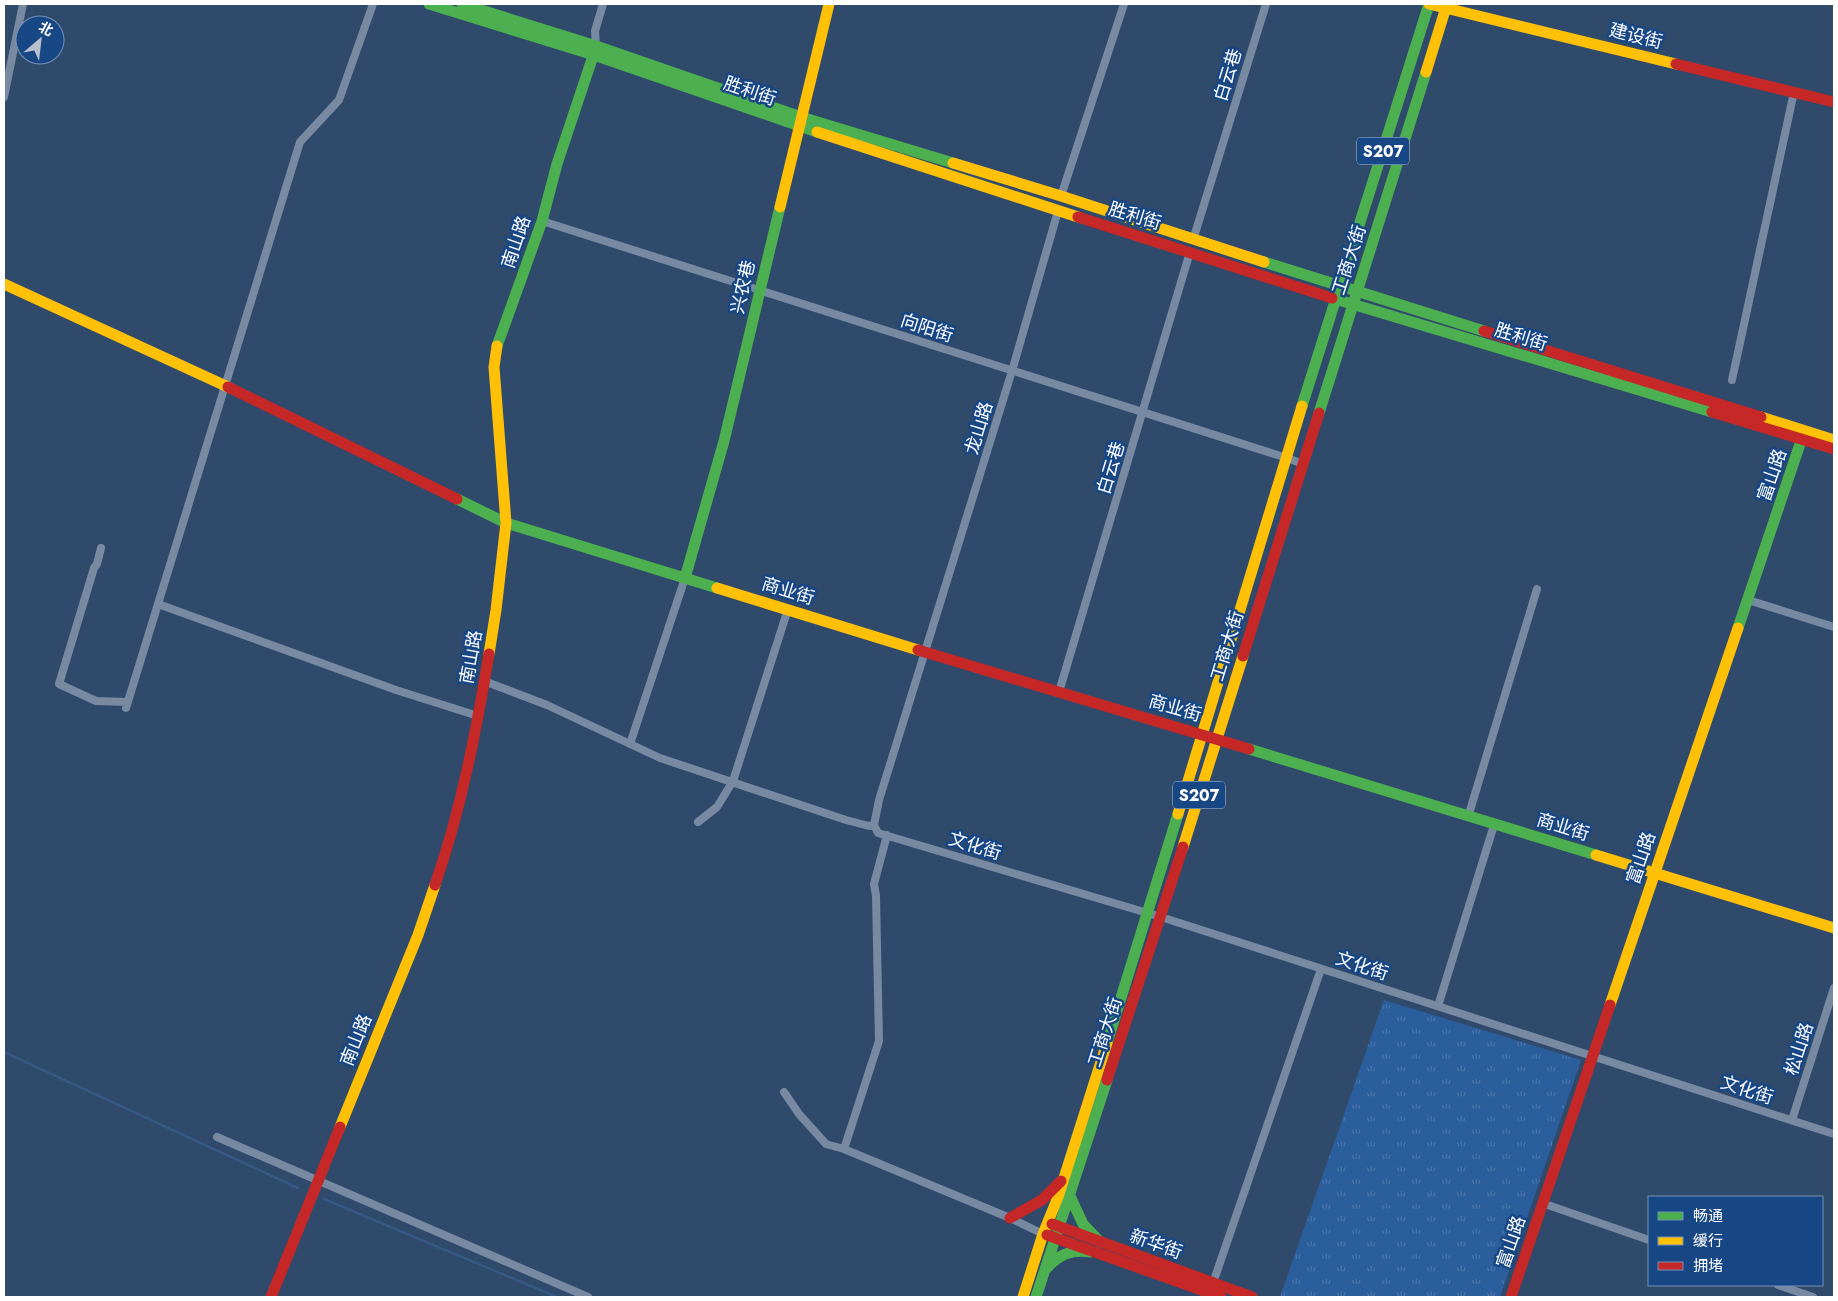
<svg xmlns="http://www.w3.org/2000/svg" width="1838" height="1301" viewBox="0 0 1838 1301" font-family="Jost,'Noto Sans SC',sans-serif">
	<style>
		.park { fill: url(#park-tufts) }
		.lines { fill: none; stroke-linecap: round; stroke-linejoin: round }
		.stream { stroke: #365985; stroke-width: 2.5 }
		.street { stroke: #778aa2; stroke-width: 8 }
		.fast { stroke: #4caf50; stroke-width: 11 }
		.slow { stroke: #ffc107; stroke-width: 11 }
		.jam { stroke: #c62828; stroke-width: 11 }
		.labels { text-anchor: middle; stroke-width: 5; stroke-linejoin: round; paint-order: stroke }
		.shield { fill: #184785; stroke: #bac8da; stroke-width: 1 }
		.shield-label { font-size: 16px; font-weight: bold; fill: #fff }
		.street-label { font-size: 18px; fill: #fff; stroke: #184785 }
	</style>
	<defs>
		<pattern id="park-tufts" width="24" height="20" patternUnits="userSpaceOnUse" patternTransform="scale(1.25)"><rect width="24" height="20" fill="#2b5e9c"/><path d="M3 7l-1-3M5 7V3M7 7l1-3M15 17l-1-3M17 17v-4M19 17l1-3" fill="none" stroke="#4b76ab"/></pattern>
	</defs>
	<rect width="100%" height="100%" fill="#304a6c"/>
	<path class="park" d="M1384,1000L1581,1060L1500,1297H1280Z"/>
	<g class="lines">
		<path class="stream" d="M4,1052L298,1188
			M324,1199L557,1297"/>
		<path class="street" d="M596,46L595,31L603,4
			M4,97L23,4
			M1061,196L1124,4
			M1058,211L1012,371L879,800L874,825L878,833L1161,917L1834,1134
			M542,221L1287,458L1303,464
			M1193,240L1266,4
			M1732,380L1794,92
			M101,548L97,564L94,568L59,684L96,701L128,702
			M1748,600L1834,627
			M158,604L396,690L478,716
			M484,681L547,705L660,758L846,820L869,826L874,825
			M1059,692L1190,252
			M126,708L300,142L339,100L373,4
			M630,744L685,578
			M1468,817L1537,589
			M698,822L717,807L733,781L788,609
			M1438,1006L1494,825
			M784,1092L799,1114L826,1144L844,1149L1010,1218L1043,1234
			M1792,1120L1834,988
			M217,1137L588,1297
			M844,1149L879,1041L876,896L874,884L887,835
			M1542,1203L1649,1240
			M1213,1283L1321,969
			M1778,1285L1813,1297"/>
		<path class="fast" d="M429,4L594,55L817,132
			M462,4L596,46L801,117L953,163
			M1264,262L1484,331
			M1332,298L1712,412
			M497,346L542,221L557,164L596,47
			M1302,406L1429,4
			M1319,413L1426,72
			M457,499L506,523L717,588
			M685,578L724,441L780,207
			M1738,628L1804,432
			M1249,749L1596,855
			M1107,1043L1178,814
			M1070,1196L1083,1224L1100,1242
			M1046,1269C1058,1255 1071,1249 1090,1252
			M1036,1297L1107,1080"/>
		<path class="slow" d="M1429,4L1676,64
			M1426,72L1447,4
			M817,132L1078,217
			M953,163L1061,196L1264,262
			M780,207L829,4
			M4,284L228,387
			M1761,417L1834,440
			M717,588L918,650
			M489,654L496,610L506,523L494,367L497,346
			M1178,814L1302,406
			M1183,847L1243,656
			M1596,855L1834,928
			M1610,1005L1738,628
			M340,1127L418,935L435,885
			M1023,1297L1043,1234L1058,1197L1107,1043"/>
		<path class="jam" d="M1676,64L1834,102
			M1078,217L1332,298
			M1484,331L1761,417
			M228,387L457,499
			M1712,412L1834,449
			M918,650L1249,749
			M1243,656L1319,413
			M435,885C461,810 476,732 489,654
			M1107,1080L1183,847
			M1010,1218L1042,1200L1061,1181
			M1052,1224L1252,1297
			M1047,1235L1221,1297
			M271,1297L340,1127
			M1511,1297L1610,1005"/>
	</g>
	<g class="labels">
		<g class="shield">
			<rect x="1357" y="137.5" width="52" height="27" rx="4"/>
			<rect x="1173" y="781.5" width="52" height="27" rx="4"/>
		</g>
		<g class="shield-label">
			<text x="1383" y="157">S207</text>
			<text x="1199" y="801">S207</text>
		</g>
		<g class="street-label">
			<text transform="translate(1636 36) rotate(14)" y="6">建设街</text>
			<text transform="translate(1228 75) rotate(-73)" y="6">白云巷</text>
			<text transform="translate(750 91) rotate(19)" y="6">胜利街</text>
			<text transform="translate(1135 216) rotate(17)" y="6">胜利街</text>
			<text transform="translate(516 242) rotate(-71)" y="6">南山路</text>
			<text transform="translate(1349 260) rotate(-72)" y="6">工商大街</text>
			<text transform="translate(743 287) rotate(-77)" y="6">兴农巷</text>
			<text transform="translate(927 328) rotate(18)" y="6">向阳街</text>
			<text transform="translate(1521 337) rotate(17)" y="6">胜利街</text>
			<text transform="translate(979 428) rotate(-73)" y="6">龙山路</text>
			<text transform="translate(1111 468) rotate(-73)" y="6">白云巷</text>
			<text transform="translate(1772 475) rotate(-71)" y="6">富山路</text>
			<text transform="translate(788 591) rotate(17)" y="6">商业街</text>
			<text transform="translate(1227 646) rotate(-73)" y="6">工商大街</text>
			<text transform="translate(471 657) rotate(-80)" y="6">南山路</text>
			<text transform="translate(1175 708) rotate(16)" y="6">商业街</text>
			<text transform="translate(1563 827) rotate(17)" y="6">商业街</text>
			<text transform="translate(975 846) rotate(17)" y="6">文化街</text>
			<text transform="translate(1641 858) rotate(-71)" y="6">富山路</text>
			<text transform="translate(1362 966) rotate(18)" y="6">文化街</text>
			<text transform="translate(1105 1032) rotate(-72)" y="6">工商大街</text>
			<text transform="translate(356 1040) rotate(-68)" y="6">南山路</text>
			<text transform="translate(1799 1049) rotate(-72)" y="6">松山路</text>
			<text transform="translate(1747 1090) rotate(18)" y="6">文化街</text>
			<text transform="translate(1511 1242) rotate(-71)" y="6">富山路</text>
			<text transform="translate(1156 1244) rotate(20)" y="6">新华街</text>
		</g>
	</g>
	<rect width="1838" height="1301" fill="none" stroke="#ffffff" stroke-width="10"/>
	<rect x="1648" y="1196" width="175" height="90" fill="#184785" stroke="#7491b6"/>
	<rect x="1658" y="1212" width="25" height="8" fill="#4caf50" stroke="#7491b6"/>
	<text x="1693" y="1221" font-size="15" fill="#ffffff">畅通</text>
	<rect x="1658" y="1237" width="25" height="8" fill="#ffc107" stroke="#7491b6"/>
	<text x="1693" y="1246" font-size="15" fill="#ffffff">缓行</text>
	<rect x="1658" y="1262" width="25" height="8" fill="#c62828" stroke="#7491b6"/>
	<text x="1693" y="1271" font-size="15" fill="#ffffff">拥堵</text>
	<g transform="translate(40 40) rotate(28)"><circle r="24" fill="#184785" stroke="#7491b6"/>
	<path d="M0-4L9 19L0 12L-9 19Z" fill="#b7c0cc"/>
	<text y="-8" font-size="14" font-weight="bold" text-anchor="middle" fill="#ffffff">北</text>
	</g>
</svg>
